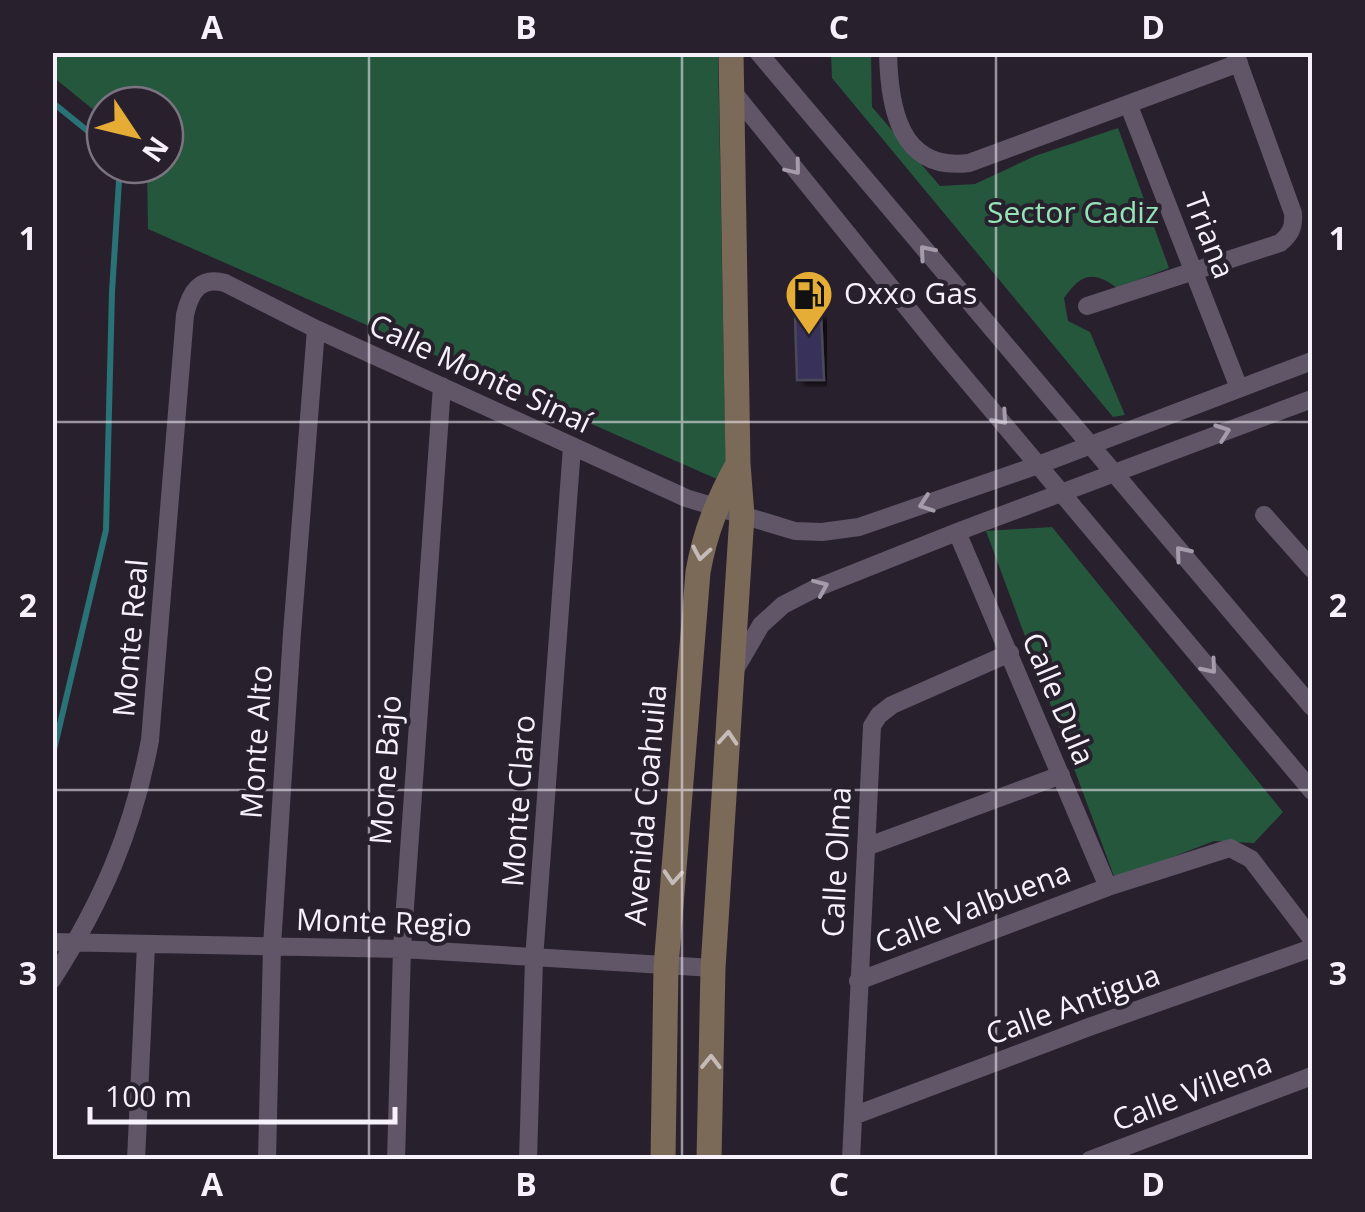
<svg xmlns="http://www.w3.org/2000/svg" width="1365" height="1212" viewBox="0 0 1365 1212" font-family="'Open Sans',sans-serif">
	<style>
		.green { fill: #25573d }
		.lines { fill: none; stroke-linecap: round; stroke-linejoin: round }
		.stream { stroke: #297377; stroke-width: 6 }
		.building { fill: #38315a; stroke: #4a485a; stroke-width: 2.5; filter: url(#shadow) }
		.street { stroke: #605667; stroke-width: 18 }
		.secondary { stroke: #7a6a57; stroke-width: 25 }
		.oneway { stroke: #a49caa }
		.oneway2 { stroke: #c5bbb9 }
		.grid { fill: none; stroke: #f7f1fb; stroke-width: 2.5; stroke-opacity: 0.55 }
		.labels { text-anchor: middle; stroke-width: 8; stroke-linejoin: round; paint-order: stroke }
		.park-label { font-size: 30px; fill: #94e4b7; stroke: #29202e }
		.street-label { font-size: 30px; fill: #f7f1fb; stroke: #29202e }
		.poi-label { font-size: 30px; fill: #f7f1fb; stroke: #29202e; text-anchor: start }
		.neatline { fill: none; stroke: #f7f1fb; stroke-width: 4 }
		.grid-label { font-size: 32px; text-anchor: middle; font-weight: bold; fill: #f7f1fb }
	</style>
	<defs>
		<filter id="shadow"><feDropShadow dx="8" dy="4.5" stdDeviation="2.5" flood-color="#0009"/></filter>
	</defs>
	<rect width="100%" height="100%" fill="#29202e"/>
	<path class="green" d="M52,53H718L726,483L148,229L147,165H165V105H105V119L53,77Z
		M831,53H871L872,107L940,186L975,184L1035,156L1118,128L1169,268L1117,288C1093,270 1081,274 1064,298L1068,321L1090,332L1125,415L1113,417L832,78Z
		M1052,527L1283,812L1254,843L1214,841L1115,879L986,531Z"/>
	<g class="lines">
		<path class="stream" d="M52,102L105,145
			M52,758L106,530L112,292L120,165"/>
	</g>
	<path class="building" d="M795,315H821L824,380H797Z"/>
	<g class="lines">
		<path class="street" d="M758,52L1312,707
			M888,52C889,106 899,172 969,163L1239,63
			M733,92L943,352L1312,791
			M1129,106L1239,388
			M1087,306L1280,243C1291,234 1294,227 1293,213L1235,53
			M1264,515L1312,569
			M957,532L1108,887
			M736,668L761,625L783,605L814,589L957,532L1312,399
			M866,847L1061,775
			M52,942L402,949L713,968
			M52,980C102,902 133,831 150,740L185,315C190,292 200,276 225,283L316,329L686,498L795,531L822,532L859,527L1041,464L1312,361
			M858,981L1108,887L1230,848L1251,859L1312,939
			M853,1116L1089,1027L1312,948
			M136,1160L146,945
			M267,1160L272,946L292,633L316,329
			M396,1160L402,949L442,386
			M528,1160L534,959L572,447
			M851,1160L872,726L879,715L892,705L1010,653
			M1090,1160L1312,1076"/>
		<path class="secondary" d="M663,1160L666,967L698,572C705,532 718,500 738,464
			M709,1160L713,968L742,515L738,464L731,52"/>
	</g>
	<defs><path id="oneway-chevron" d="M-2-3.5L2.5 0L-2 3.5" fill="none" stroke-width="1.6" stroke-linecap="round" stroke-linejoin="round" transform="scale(2.5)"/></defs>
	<g class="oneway">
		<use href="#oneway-chevron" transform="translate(794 168) rotate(51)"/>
		<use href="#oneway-chevron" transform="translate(926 252) rotate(-130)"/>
		<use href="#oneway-chevron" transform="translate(1001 418) rotate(49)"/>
		<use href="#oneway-chevron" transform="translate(1223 432) rotate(-20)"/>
		<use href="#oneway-chevron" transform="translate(926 504) rotate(161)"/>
		<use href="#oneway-chevron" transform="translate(1182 553) rotate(-130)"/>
		<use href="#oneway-chevron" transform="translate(821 587) rotate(-23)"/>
		<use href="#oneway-chevron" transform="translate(1210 667) rotate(50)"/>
	</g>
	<g class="oneway2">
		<use href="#oneway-chevron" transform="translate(701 553) rotate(100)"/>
		<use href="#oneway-chevron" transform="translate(728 738) rotate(-86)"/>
		<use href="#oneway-chevron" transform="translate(673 877) rotate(94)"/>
		<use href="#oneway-chevron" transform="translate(711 1062) rotate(-89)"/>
	</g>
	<path class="grid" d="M369,52V1160M682,52V1160M996,52V1160M52,422H1312M52,790H1312"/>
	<defs>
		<g id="fuel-pin" transform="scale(2.5)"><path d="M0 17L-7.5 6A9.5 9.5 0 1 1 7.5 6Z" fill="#e5ad36" stroke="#29202e"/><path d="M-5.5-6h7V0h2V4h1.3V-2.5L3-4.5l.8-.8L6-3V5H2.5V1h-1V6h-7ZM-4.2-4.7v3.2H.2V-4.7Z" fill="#111"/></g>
	</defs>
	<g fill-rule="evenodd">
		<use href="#fuel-pin" x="809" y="294"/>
	</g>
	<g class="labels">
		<g class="park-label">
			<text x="1073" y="223">Sector Cadiz</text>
		</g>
		<g class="street-label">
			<text transform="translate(1209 236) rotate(69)" y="10">Triana</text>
			<text transform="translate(480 374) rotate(25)" y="10">Calle Monte Sinaí</text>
			<text transform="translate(131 638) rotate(-85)" y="10">Monte Real</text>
			<text transform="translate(1058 699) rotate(67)" y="10">Calle Dula</text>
			<text transform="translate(257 742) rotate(-86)" y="10">Monte Alto</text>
			<text transform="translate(386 770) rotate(-86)" y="10">Mone Bajo</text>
			<text transform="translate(519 801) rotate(-86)" y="10">Monte Claro</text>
			<text transform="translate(646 805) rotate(-85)" y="10">Avenida Coahuila</text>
			<text transform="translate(837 862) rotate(-87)" y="10">Calle Olma</text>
			<text transform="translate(973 908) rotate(-21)" y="10">Calle Valbuena</text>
			<text transform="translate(384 923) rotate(2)" y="10">Monte Regio</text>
			<text transform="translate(1073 1005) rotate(-20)" y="10">Calle Antigua</text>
			<text transform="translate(1192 1092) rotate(-21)" y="10">Calle Villena</text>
		</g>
		<g class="poi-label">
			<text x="844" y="304">Oxxo Gas</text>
		</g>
	</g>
	<rect width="1365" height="1212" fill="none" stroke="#29202e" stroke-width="110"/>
	<g transform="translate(135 135) rotate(125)"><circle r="48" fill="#29202e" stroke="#7b7480" stroke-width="2.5"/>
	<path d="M0-8L18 38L0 25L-18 38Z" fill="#e5ad36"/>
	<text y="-15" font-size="28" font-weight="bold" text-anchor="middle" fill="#f7f1fb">N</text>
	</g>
	<path d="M90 1107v15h305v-15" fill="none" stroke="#f7f1fb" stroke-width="5"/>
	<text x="105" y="1107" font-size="30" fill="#f7f1fb" stroke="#29202e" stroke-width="8" paint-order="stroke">100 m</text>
	<rect x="55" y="55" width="1255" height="1102" class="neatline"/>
	<g class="grid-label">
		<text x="212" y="39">A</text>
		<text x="526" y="39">B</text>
		<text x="839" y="39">C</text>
		<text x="1153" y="39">D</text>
		<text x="28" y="250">1</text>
		<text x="1338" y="250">1</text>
		<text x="28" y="617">2</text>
		<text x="1338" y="617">2</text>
		<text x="28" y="985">3</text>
		<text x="1338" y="985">3</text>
		<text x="212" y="1196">A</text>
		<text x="526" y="1196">B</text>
		<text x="839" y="1196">C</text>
		<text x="1153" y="1196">D</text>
	</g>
</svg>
